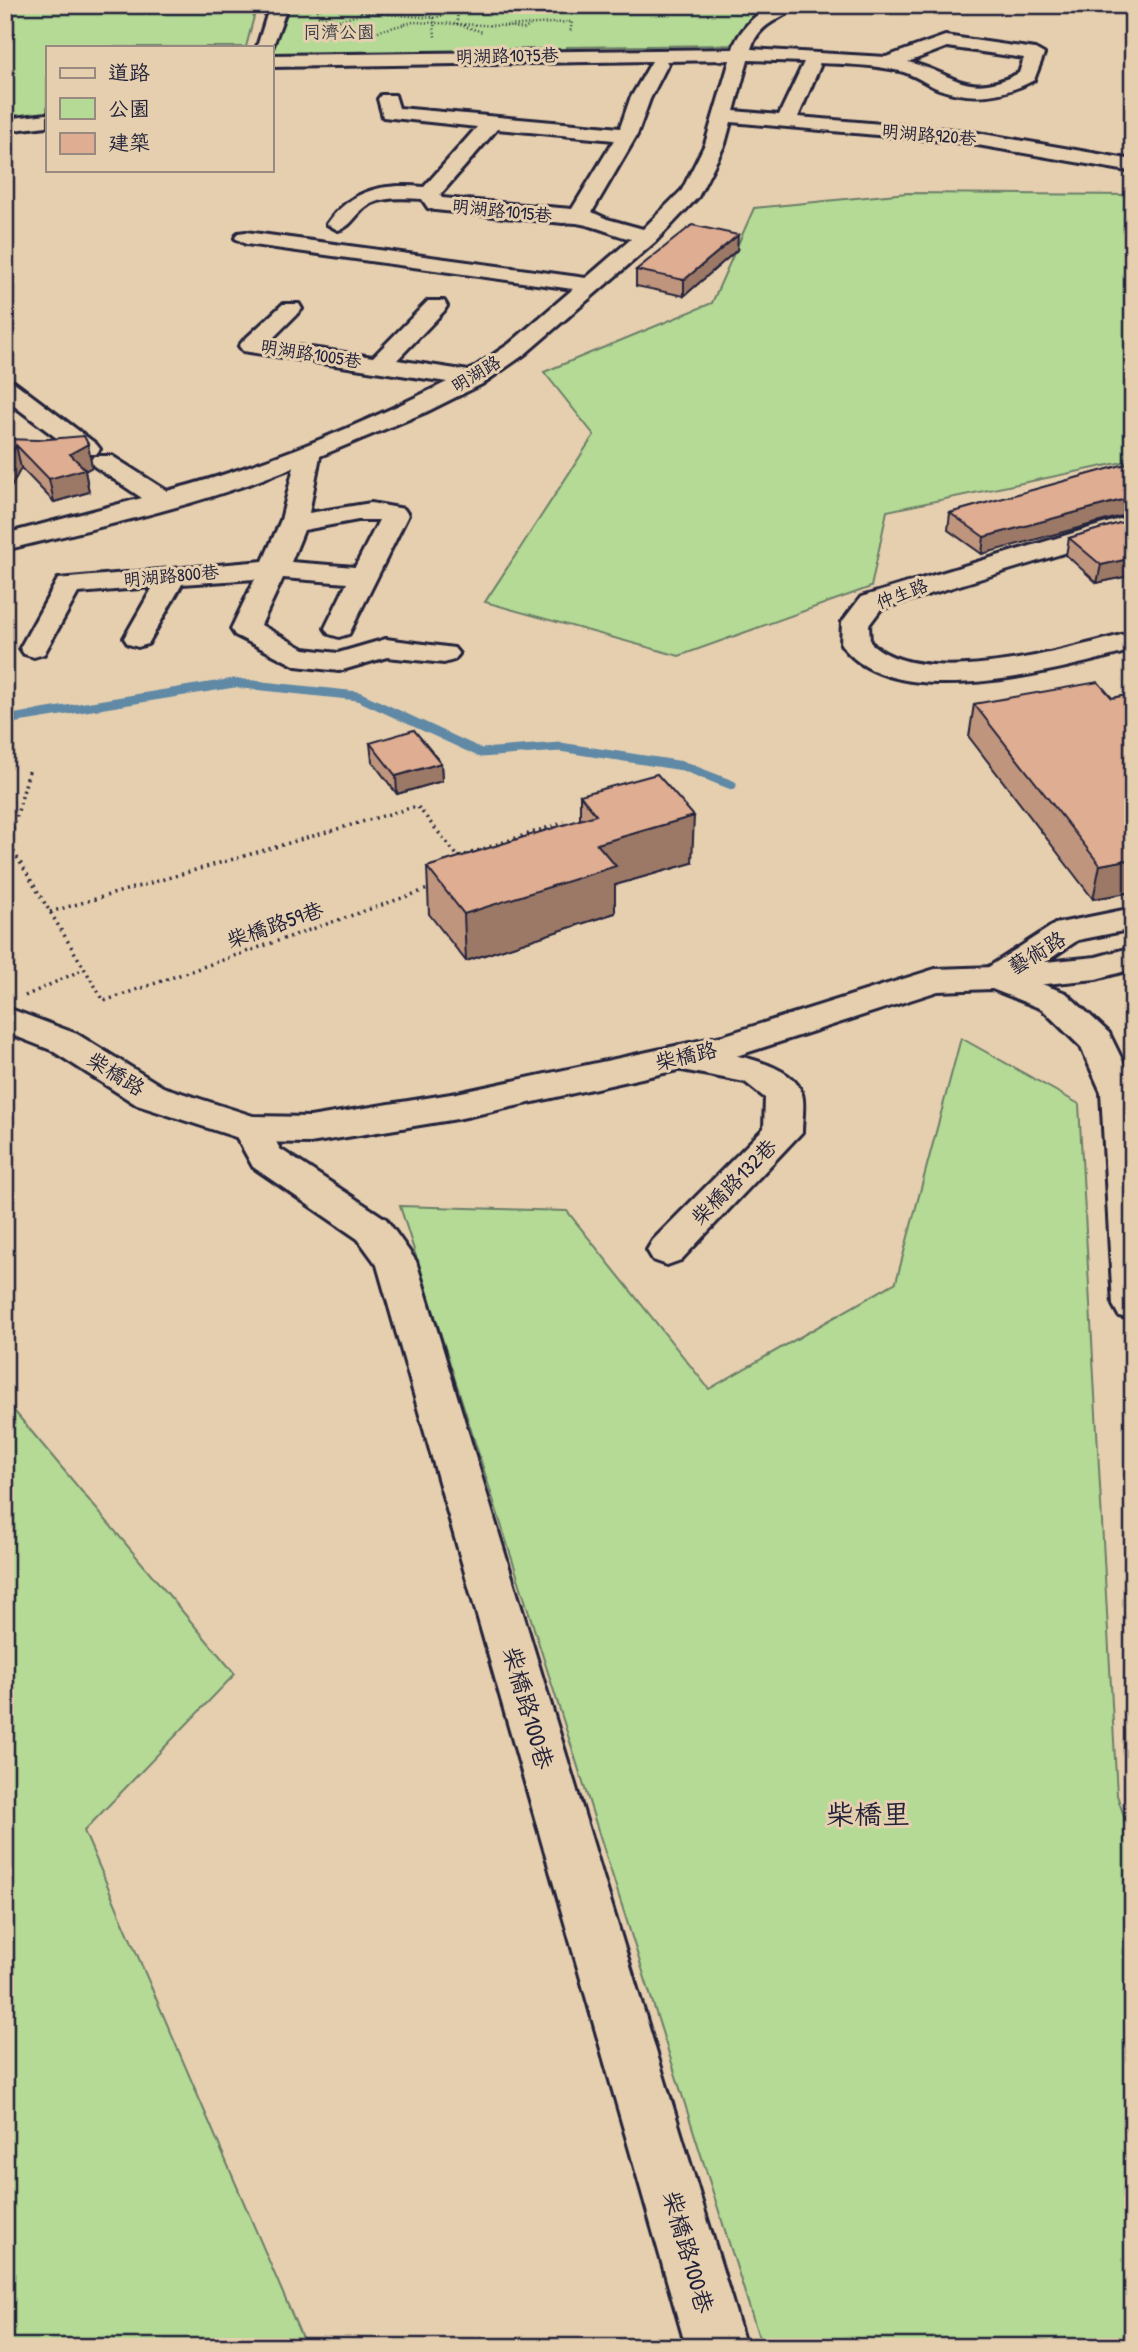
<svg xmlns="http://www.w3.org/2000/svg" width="1138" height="2352" viewBox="0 0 1138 2352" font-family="'Patrick Hand','LXGW WenKai TC',sans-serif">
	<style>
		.green { fill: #b4da95; stroke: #6b7e68; stroke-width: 2 }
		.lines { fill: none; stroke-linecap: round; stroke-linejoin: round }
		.stream { stroke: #6089a5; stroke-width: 9 }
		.minor-casing { stroke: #22223b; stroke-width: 6 }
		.major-casing { stroke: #22223b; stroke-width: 6 }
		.path-far1 { stroke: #22223b; stroke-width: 2.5; stroke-dasharray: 1 2.5; stroke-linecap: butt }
		.path { stroke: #22223b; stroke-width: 3.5; stroke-dasharray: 2 4.5; stroke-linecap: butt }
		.minor { fill: #e6cfaf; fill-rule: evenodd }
		.major { fill: #e6cfaf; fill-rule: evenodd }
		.wall { fill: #c0957d; stroke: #22223b; stroke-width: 2 }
		.shaded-wall { fill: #9c7966; stroke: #22223b; stroke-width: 2 }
		.building { fill: #dfad91; stroke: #22223b; stroke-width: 2 }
		.labels { text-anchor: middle; stroke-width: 6; stroke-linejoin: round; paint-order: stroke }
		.far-park-label { font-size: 18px; fill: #383e48; stroke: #e6cfaf }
		.far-street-label { font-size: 18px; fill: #22223b; stroke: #e6cfaf }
		.street-label { font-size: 21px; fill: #22223b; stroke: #e6cfaf }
		.near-street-label { font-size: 24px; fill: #22223b; stroke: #e6cfaf }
		.near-quarter-label { font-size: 28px; fill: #22223b; stroke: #e6cfaf }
	</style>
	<rect width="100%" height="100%" fill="#e6cfaf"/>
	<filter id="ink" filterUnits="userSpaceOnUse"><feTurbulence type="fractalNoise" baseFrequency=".0143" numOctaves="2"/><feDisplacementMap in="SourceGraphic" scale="14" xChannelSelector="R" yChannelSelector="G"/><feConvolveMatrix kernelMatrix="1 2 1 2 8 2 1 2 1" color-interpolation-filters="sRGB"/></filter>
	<g filter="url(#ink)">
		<path class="green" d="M5,5H257L246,47H47V113L5,121Z
			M279,5H772L730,45L567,47V54L271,61V47H267Z
			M907,193L1133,195V460L887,511L871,587L679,656L485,602L594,435L544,372L712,303L754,208Z
			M961,1038L1079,1104L1117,1795L1133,1844V2347H762L400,1206L567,1211L709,1389L896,1282Z
			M5,1400L235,1674L84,1831L306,2347H5Z"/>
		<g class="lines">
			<path class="stream" d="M5,720L234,683L358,696L481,753L560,747L683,766L732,785"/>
			<g class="minor-casing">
				<path id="minor" d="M270,5H288L271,51V47H257Z
					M773,5H798C783,20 759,21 751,49L886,57L945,36L1035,49L1044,54L1034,80C1004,96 973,101 939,89C926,84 914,74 900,71C873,65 846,64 818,63L820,66L798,117L966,131L1133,160V172L966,143L731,122L725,144L698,197L655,242L525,354L482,384L426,412L320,456L309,513L371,503L404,509L408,515L349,634L339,637L329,634L325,628L347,583L283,578L261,625L304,649L338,653L386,639L454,648L459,654L454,660L444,663L387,657L339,671L296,666L235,635L231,629L255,579L182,584L148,644L138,647L128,644L124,638L153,587L78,593L44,654L34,657L24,654L20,648L58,579L263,561L281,520L294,467C201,505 103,526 5,550V534L142,498L94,466L90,461L94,456H112L167,491C263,466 359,426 447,382L243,351L239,346L243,341L283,304H299L302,309L269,342L373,357L428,301H444L447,306L444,311L397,360L469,371L509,344L573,289L246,244L235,238L238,233L246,232L586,278L631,239C610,234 584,220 563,223L435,210L428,208L422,199C406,198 382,196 367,206C356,213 352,227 338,230L327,224C351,189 384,183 424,187L477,127L383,117L378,99L381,95H395L399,108L620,128L630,99L652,61L271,67V55L733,49C738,31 756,13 773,5ZM947,47L1024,58L1019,73C966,100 955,73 908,62ZM730,60L705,144L682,190L643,229L607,219L592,212L637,135L650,99L668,64L666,61ZM748,60L804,62L779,115L734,111ZM497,129L614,140L572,209L442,198L440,195ZM358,520H379L355,567L291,562L304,530Z
					M1109,5H1133V14L1112,9Z
					M47,114V126L5,131V119Z
					M5,380L14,382L96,444L100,449L96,454H78L5,399Z
					M1133,515V532L881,609L869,625L870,642C922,693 1071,648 1133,632V650C1063,669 891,717 841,644L842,622L861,597Z
					M1133,908V929L1078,940L1045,962L1096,957L1133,947V969L1096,979L996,989L984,986L979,978L984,970L1055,924Z
					M679,1046C709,1051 792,1058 802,1094C805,1104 802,1121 802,1132L681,1260L667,1265L653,1260L647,1250L653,1240L764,1128L765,1098L745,1082L666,1067L661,1058L666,1049Z
					M251,1116L264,1120L280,1149L386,1219L416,1261L746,2347H686L377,1265L358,1239L253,1167L232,1129L238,1120Z"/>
			</g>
			<g class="major-casing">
				<path id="major" d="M996,967L1066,993L1109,1033L1133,1082V1320L1119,1316L1113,1305L1101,1092L1081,1047L1042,1009L992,989L938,991L727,1059L457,1119L310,1143L251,1142L137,1105L51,1050L5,1032V1007L77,1034L163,1087L253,1116L310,1117L457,1093L722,1036L935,969Z"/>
			</g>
			<path class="path-far1" d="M327,5L317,11V16L340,20L361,14L358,5
				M402,5L403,14
				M430,5L427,14L434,18L435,38
				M361,12L434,18L443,15L444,5
				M457,24L483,32
				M457,24L458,5
				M506,26L524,29L530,26
				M368,34L413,22L505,26L569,22H572L570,33
				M330,38L331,28L340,20"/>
			<path class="path" d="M29,771L9,844L104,1001L431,888
				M459,857L564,822
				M50,912L417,806L461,860
				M25,996L84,969"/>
			<use href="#minor" class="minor"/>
			<use href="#major" class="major"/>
		</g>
		<path class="wall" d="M737,250L684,296L636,286V270Z
			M5,439L92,467L85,471L89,492L54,502L21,468Z
			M1133,462L982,554L948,530L950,513Z
			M1133,519V575L1097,583L1066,555L1069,538Z
			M1133,694V892L1093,899L969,737L974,704L1112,698Z
			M370,743L441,763L442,781L397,794L372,761Z
			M580,795L692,863L615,885V913L466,961L429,914L427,867L580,820Z"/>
		<path class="shaded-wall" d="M738,235L737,250L684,296V280Z
			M88,444L92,467L85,471L89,492L54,502L49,479L70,454Z
			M16,445L21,468L5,499V466Z
			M1133,497V513L982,554L984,537Z
			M1133,558V575L1097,583L1101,565Z
			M441,763L442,781L397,794L396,776Z
			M694,816L692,863L615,885V913L466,961L464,914L597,844Z
			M1133,859V892L1093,899L1100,865Z"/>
		<path class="building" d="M692,225L738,235L684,280L636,270Z
			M84,436L88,444L70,454L85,469L49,479L16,445L5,466V439L37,440Z
			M1133,462V497L984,537L950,513Z
			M1133,519V558L1101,565L1069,538Z
			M1098,682L1112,698L1133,694V859L1100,865L974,704Z
			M414,730L441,763L396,776L370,743Z
			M657,774L694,816L597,844L616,866L464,914L427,867L596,815L580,795Z"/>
	</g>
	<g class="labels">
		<g class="far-park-label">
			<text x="339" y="38">同濟公園</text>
		</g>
		<g class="far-street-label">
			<text transform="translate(507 56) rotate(-1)" y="6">明湖路1075巷</text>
			<text transform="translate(929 135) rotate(5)" y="6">明湖路920巷</text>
			<text transform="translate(502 211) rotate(6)" y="6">明湖路1015巷</text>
			<text transform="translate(311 354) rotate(9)" y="6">明湖路1005巷</text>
			<text transform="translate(476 374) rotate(-31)" y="6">明湖路</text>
			<text transform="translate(171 576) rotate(-5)" y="6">明湖路800巷</text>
			<text transform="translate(902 594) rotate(-21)" y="6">仲生路</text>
		</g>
		<g class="street-label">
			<text transform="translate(275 925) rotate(-19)" y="7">柴橋路59巷</text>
			<text transform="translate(1037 953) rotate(-31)" y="7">藝術路</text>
			<text transform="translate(686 1056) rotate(-13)" y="7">柴橋路</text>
			<text transform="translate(116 1074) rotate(32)" y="7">柴橋路</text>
			<text transform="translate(734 1182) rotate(-45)" y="7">柴橋路132巷</text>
		</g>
		<g class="near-street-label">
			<text transform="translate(528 1708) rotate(74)" y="8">柴橋路100巷</text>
			<text transform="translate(688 2252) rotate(74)" y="8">柴橋路100巷</text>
		</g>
		<g class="near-quarter-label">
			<text x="868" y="1824">柴橋里</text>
		</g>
	</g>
	<rect width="1138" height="2352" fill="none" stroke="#e6cfaf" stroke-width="28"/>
	<rect x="14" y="14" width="1110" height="2324" fill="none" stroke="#22223b" stroke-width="2.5" filter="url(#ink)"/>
	<rect x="46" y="46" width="228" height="126" fill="#e6cfaf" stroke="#988a81" stroke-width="2"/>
	<rect x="60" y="68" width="35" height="10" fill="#e6cfaf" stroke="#988a81" stroke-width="2"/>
	<text x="108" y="80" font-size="21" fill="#22223b">道路</text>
	<rect x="60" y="98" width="35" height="21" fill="#b4da95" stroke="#988a81" stroke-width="2"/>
	<text x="108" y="116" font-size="21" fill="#22223b">公園</text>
	<rect x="60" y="133" width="35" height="21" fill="#dfad91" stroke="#988a81" stroke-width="2"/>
	<text x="108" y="150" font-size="21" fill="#22223b">建築</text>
</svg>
